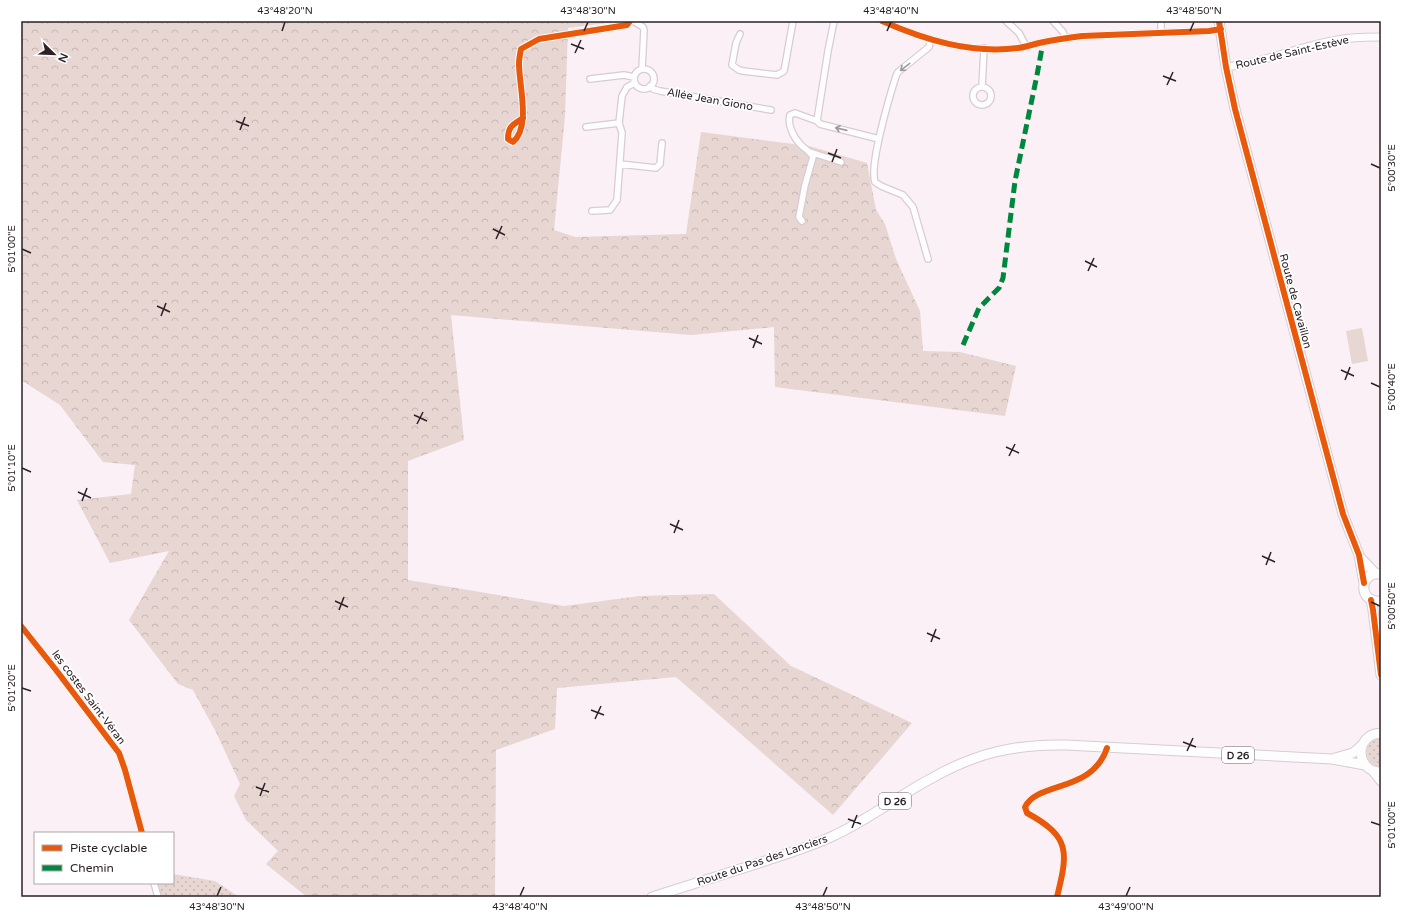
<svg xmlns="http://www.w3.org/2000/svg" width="1402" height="918" viewBox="0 0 1402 918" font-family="'Varela Round',sans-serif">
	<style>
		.grass { fill: url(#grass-dots) }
		.forest { fill: url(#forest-crowns) }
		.pitch { fill: #e7d6d2 }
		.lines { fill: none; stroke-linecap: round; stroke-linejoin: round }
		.minor-casing { stroke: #d7ccd2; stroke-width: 8 }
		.tertiary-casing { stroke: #d7ccd2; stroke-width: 9 }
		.primary-casing { stroke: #d7ccd2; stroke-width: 11 }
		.minor { stroke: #fefdfe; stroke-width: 5.5 }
		.tertiary { stroke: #fefdfe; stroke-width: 7 }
		.primary { stroke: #fefdfe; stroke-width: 9 }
		.quiet { stroke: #00873e; stroke-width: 5; stroke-dasharray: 10 5; stroke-linecap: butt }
		.cycleway-casing { stroke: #fff; stroke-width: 8 }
		.cycleway { stroke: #e8590c; stroke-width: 6 }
		.oneway { stroke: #a09a9d }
		.ticks { fill: none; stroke: #2c2127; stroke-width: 1.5 }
		.labels { text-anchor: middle; stroke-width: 3.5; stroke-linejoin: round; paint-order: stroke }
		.shield { fill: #fff; stroke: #6b6468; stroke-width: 1 }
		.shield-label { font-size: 10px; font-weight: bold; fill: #2c2127 }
		.street-label { font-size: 11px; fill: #2c2127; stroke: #fff }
		.neatline { fill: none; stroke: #2c2127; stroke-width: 1.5 }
		.ticks-label { font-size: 10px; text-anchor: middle; fill: #2c2127 }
	</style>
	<defs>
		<pattern id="grass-dots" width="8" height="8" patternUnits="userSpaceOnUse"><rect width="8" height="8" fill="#e7d6d2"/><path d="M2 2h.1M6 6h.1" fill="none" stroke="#c6b7b4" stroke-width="1.8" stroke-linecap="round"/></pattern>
		<pattern id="forest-crowns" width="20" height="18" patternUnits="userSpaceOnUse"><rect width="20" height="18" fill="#e7d6d2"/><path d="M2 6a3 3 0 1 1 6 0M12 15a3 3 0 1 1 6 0" fill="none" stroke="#c6b7b4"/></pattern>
	</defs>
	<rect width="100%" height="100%" fill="#fbf0f6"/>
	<path class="grass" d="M1379,738L1381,739L1380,767C1363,764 1362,742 1379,738Z
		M173,874L215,881L239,897H160L156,883H173Z"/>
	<path class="forest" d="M21,21H622L568,28L565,116L554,230L575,237L686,234L701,132L809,146L867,163L876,210L885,224L896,259L920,311L923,351L960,352L1016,366L1005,416L775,387L774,327L691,335L451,315L464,440L408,461V580L564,606L640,596L714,594L791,666L912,723L833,815L676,677L557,688L555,729L496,750L495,897H307L266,864L278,851L246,820L234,796L240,784L216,732L193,690L178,684L129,620L169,551L110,563L77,500L131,494L135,465L103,462L60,405L21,380Z"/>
	<path class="pitch" d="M1362,328L1368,361L1352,364L1346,331Z"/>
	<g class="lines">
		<g class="minor-casing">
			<path id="minor" d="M633,21L643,27L644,30L642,69
				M834,21L828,51L817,121L820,124L879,139
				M882,21C925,40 971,54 1018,48C1025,47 1032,45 1039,43C1053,40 1067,38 1082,36L1209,31L1221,29
				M1006,21L1019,33L1026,46
				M1053,21L1063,32L1065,38
				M1161,21V33
				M740,34L736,43L732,65L739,70L743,71L777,75L784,71L785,66L793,21
				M634 79a10 10 0 1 1 20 0a10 10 0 1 1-20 0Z
				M590,79L624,75L634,77
				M650,86L653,89L660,91L771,110
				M982,87L984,48
				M973 96a9 9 0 1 1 18 0a9 9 0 1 1-18 0Z
				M523,118C513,125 508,126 508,139L513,142C531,127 519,85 519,64C519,59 520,54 521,49L539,39L627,25L630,21
				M586,127L619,123
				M810,152L841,162
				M620,164L656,168L660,164L662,143
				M592,211L610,210L617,200L622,133L619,123L622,96L627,87L635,83
				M802,221L799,217L805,185L813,157C810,151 805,149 801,145C794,138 787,125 790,115L795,113L817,121
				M928,259L913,207L903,195L881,186L875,182C869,165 890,95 896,76L898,72L929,47L931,40
				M21,626L56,670L119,753L125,770L142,833
				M154,883L158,897
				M1057,897C1068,852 1071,837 1027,813L1025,807C1038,781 1092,793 1107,748"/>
		</g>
		<g class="tertiary-casing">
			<path id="tertiary" d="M1226,67C1262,63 1296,48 1332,41C1348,37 1365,37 1381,37"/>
		</g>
		<g class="primary-casing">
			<path id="primary" d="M1219,21L1226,67L1235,109L1343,514L1359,555L1364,583
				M1359,556L1376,574
				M1381,574C1358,571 1358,604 1381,601
				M1371,600L1373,610L1381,675
				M1381,733C1354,734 1355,772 1381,772
				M1335,758L1353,753L1362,745
				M1373,771L1381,781
				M652,897C686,886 721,875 756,864C782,855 808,848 833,836C868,820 898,796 932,778C976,753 1015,744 1066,745L1332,759L1365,765"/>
		</g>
		<use href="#minor" class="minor"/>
		<use href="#tertiary" class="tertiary"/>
		<use href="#primary" class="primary"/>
		<path class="quiet" d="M963,345L979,308L999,288L1003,278L1015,181L1037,75L1042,48L1041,43"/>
		<g class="cycleway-casing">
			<path id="cycleway" d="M882,21C925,40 971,54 1018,48C1025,47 1032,45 1039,43C1053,40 1067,38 1082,36L1209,31L1221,29
				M1219,21L1226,67L1235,109L1343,514L1359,555L1364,583
				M523,118C513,125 508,126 508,139L513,142C531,127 519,85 519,64C519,59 520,54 521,49L539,39L627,25L630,21
				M1371,600L1373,610L1381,675
				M21,626L56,670L119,753L125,770L142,833
				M1057,897C1068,852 1071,837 1027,813L1025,807C1038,781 1092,793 1107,748"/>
		</g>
		<use href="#cycleway" class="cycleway"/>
	</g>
	<defs><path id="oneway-shaft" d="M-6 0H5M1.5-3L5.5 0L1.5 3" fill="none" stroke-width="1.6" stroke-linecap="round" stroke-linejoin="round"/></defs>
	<g class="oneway">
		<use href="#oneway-shaft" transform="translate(905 67) rotate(142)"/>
		<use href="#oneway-shaft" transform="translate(841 129) rotate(-167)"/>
	</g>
	<path class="ticks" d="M282,31L285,22M584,31L588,22M887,31L891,22M1190,31L1194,22M571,44L584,49M575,53L581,40M1163,76L1176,81M1167,85L1173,72M236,121L249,126M240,130L245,117M828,153L841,158M832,162L837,149M1371,164L1380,168M493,229L505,235M496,239L502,226M22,249L31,253M1085,261L1097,267M1088,271L1094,258M157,306L170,312M161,316L166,303M749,338L762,344M753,348L758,335M1341,370L1354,376M1345,380L1350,367M1371,383L1380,387M414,415L427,421M417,424L423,412M1006,447L1019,453M1009,456L1015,444M22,468L31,472M78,492L91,498M82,501L87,488M670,524L683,530M674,533L679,520M1262,556L1275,562M1266,565L1271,552M335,601L348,607M1371,602L1380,606M339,610L344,597M927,633L940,639M931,642L936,629M22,688L31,691M591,710L604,715M595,719L601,706M1183,742L1196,747M1187,751L1193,738M256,787L269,792M260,796L265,783M848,819L861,824M1371,822L1380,825M852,828L857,815M217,896L221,887M520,896L524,887M823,896L827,887M1126,896L1130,887"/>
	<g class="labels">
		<g class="shield">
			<rect x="1222" y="747" width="32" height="16" rx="3"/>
			<rect x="879" y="793" width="32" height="16" rx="3"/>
		</g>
		<g class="shield-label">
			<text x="1238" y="759">D 26</text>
			<text x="895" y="805">D 26</text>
		</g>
		<g class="street-label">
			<text transform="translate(1292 52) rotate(-13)" y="4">Route de Saint-Estève</text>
			<text transform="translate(710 99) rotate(10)" y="4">Allée Jean Giono</text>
			<text transform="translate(1296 301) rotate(75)" y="4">Route de Cavaillon</text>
			<text transform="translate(89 697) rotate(53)" y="4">les costes Saint-Véran</text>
			<text transform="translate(762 860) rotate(-19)" y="4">Route du Pas des Lanciers</text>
		</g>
	</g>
	<rect width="1402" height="918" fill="none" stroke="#ffffff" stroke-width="44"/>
	<rect x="34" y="832" width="140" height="52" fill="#ffffff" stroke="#aba6a9"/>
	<rect x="42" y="845" width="20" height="6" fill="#e8590c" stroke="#aba6a9"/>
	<text x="70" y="852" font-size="12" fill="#2c2127">Piste cyclable</text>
	<rect x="42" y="865" width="20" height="6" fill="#00873e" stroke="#aba6a9"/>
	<text x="70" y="872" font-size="12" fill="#2c2127">Chemin</text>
	<g transform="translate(54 54) rotate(113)" stroke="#ffffff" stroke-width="3" paint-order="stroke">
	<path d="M0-3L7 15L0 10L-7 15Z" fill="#2c2127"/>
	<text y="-6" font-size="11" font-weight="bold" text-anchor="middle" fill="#2c2127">N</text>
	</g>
	<rect x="22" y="22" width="1358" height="874" class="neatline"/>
	<g class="ticks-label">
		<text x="285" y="14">43°48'20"N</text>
		<text x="588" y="14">43°48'30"N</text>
		<text x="891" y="14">43°48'40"N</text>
		<text x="1194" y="14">43°48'50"N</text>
		<text transform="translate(1391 168) rotate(-90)" y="4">5°00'30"E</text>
		<text transform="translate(11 249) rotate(-90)" y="4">5°01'00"E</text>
		<text transform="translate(1391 387) rotate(-90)" y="4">5°00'40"E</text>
		<text transform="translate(11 468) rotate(-90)" y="4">5°01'10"E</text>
		<text transform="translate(1391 606) rotate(-90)" y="4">5°00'50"E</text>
		<text transform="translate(11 688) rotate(-90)" y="4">5°01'20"E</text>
		<text transform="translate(1391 825) rotate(-90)" y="4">5°01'00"E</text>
		<text x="217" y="910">43°48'30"N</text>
		<text x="520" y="910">43°48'40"N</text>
		<text x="823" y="910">43°48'50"N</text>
		<text x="1126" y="910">43°49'00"N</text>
	</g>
</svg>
